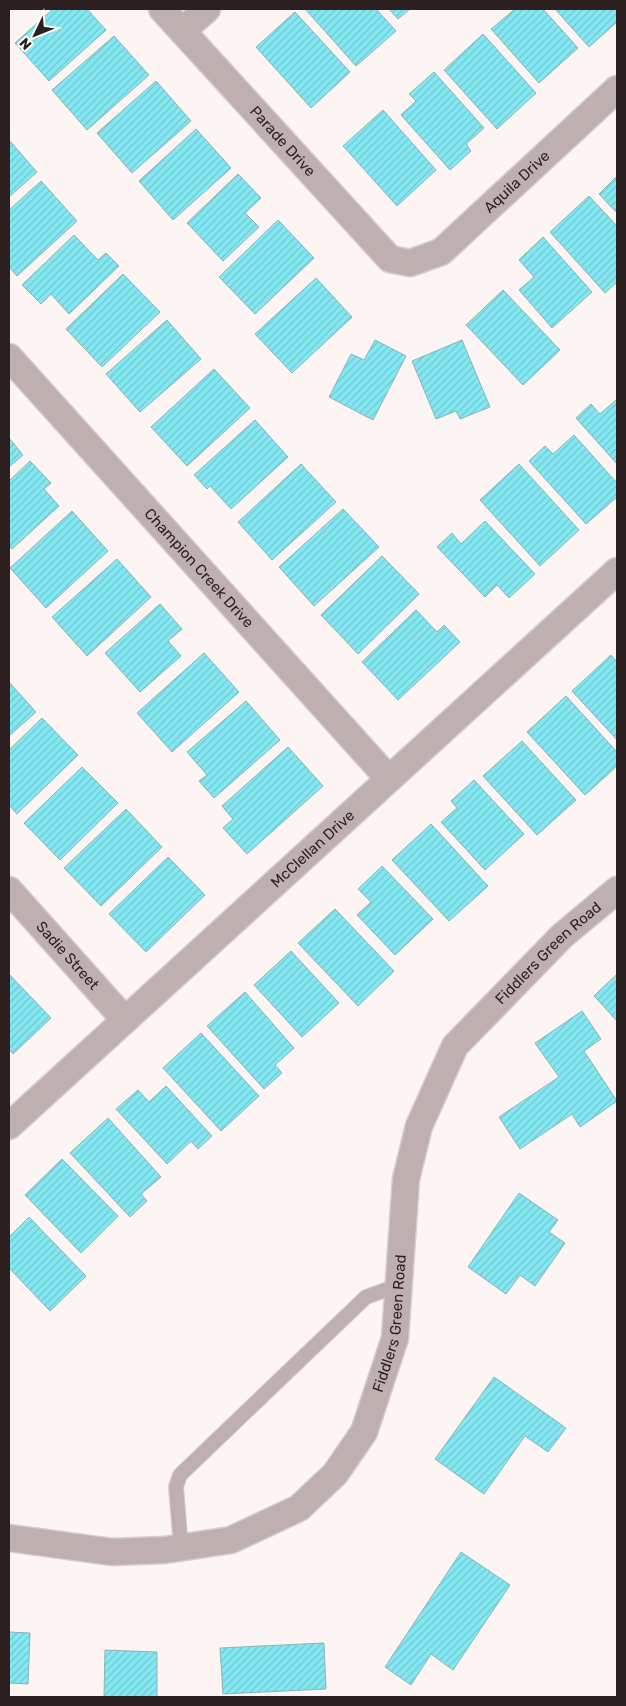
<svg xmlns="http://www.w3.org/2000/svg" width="626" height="1706" viewBox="0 0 626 1706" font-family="Rubik,sans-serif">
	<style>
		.building { fill: url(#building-hatch); stroke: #8eb2b5 }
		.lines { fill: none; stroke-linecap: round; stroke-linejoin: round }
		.service-casing { stroke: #d7cece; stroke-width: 16 }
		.minor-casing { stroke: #d7cece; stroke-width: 29 }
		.service { stroke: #bfb0af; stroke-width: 14 }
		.minor { stroke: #bfb0af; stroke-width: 26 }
		.labels { text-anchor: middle; stroke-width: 4; stroke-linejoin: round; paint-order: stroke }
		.street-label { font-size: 15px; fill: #2c1f1f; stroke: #fff }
	</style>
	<defs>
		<pattern id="building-hatch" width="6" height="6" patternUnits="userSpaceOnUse" patternTransform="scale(1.25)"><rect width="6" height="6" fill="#83e8f2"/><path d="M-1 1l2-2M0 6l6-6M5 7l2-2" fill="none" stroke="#71c7cf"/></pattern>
	</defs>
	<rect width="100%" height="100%" fill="#fcf5f4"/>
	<path class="building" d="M53,9H87L106,30L49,81L15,43Z
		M305,9H376L396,31L356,66Z
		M389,9H410L398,19Z
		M515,9H543L578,48L539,83L491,29Z
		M555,9H617V22L589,47Z
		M295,12L350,72L311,108L256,47Z
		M483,34L536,93L497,129L444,70Z
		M114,36L149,75L87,130L52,90Z
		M434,72L484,128L466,144L471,151L450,170L401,115L416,101L409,94Z
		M156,81L191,121L132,173L97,133Z
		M383,110L436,170L397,206L343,146Z
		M196,129L231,168L173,220L139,181Z
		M9,140L37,172L9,197Z
		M238,174L261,198L245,213L259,227L223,261L187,223Z
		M617,176V213L599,194Z
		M41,181L77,221L17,276L9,267V210Z
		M589,196L617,226V282L605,293L550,232Z
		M278,220L314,258L255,314L219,277Z
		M74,235L98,260L106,253L119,266L69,314L51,294L41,304L22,285Z
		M543,237L592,292L552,328L519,290L534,277L519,260Z
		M123,274L160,312L102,367L66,329Z
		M316,278L352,317L292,373L255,334Z
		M503,290L560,350L523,385L466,325Z
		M167,320L201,359L140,412L106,374Z
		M375,340L406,356L373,420L329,397L351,354L364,360Z
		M462,340L490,407L460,419L456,411L436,419L412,361Z
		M214,369L250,408L187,466L151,427Z
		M617,399V464L576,418L591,404L600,414Z
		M255,420L288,457L231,509L210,486L207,489L194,475Z
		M574,435L617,483V497L586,524L529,461L545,446L553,454Z
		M9,438L23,455L9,467Z
		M30,461L51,483L44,489L59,506L12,549L9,545V481Z
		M301,464L336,502L272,560L238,522Z
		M519,464L579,530L540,566L480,500Z
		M343,509L379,547L314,606L279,567Z
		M72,511L108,551L46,608L10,568Z
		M485,521L535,574L509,598L497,585L485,597L437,547L452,533L461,544Z
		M382,556L419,594L358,654L321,615Z
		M117,559L151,597L87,656L52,617Z
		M160,604L182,629L168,641L181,656L140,692L105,653Z
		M416,610L437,632L444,625L460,642L398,700L362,662Z
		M204,653L239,692L172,752L137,713Z
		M611,655L617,662V740L572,691Z
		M9,682L36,712L9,736Z
		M566,696L617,752V766L585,795L527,732Z
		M246,701L280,740L214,798L199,781L207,775L187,752Z
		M42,718L78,755L17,814L9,805V750Z
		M522,741L576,800L537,835L483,776Z
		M288,747L323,786L247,854L223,828L233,819L222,806Z
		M82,767L118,803L60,860L24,823Z
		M474,780L524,834L485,870L441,822L457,808L451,801Z
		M126,809L162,847L101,906L64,868Z
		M431,824L488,886L449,921L392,860Z
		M168,857L205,895L146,952L109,914Z
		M382,866L433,919L395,955L357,915L371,902L358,889Z
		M335,909L394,971L358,1006L298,943Z
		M291,951L339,1003L302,1037L254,985Z
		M9,974L51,1018L13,1054L9,1049Z
		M617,974V1021L594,996Z
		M245,992L294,1048L275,1065L282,1073L264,1089L207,1026Z
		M582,1011L601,1039L584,1051L617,1101L580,1127L572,1114L520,1149L499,1117L559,1077L535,1043Z
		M201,1033L259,1096L221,1131L163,1068Z
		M166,1086L212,1136L198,1149L191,1141L167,1164L116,1109L138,1090L149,1102Z
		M108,1118L161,1177L141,1194L147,1201L130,1217L70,1153Z
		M62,1159L118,1216L81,1253L25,1195Z
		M519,1193L558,1220L549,1232L565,1243L535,1286L520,1275L506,1294L468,1267Z
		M29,1217L86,1276L50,1311L9,1268V1237Z
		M494,1377L566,1428L548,1452L525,1436L484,1494L435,1459Z
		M461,1552L510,1585L453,1670L431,1654L411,1685L385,1667Z
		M9,1632L30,1633L28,1684L9,1683Z
		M324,1643L326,1689L223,1694L220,1648Z
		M105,1650L157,1652V1697H104Z"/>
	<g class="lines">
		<g class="service-casing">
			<path id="service" d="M181,1547L176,1487L180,1475L366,1297L399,1285"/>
		</g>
		<g class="minor-casing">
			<g id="minor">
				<path id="s1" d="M162,9L390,259L410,263L441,252L617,89"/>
				<path d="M182,31L207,9"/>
				<path id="s2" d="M9,357L389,779"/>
				<path id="s3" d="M9,890L125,1020"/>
				<path id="s4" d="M9,1126L617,571"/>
				<path id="s5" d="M9,1538L112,1552L165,1550L231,1540L299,1508L335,1474L364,1432L395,1338L406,1179L419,1126L455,1046L562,936L617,890"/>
			</g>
		</g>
		<use href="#service" class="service"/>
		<use href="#minor" class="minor"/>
	</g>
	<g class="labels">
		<g class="street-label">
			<text dy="5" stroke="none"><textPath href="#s1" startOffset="179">Parade Drive</textPath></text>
			<text dy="5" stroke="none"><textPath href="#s1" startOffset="495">Aquila Drive</textPath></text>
			<text dy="5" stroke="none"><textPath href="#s2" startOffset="284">Champion Creek Drive</textPath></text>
			<text dy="5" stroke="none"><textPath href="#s4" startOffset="411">McClellan Drive</textPath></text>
			<text dy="5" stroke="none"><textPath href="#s5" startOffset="932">Fiddlers Green Road</textPath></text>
			<text dy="5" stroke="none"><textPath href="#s3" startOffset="88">Sadie Street</textPath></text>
			<text dy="5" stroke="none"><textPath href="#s5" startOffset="512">Fiddlers Green Road</textPath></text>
		</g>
	</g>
	<rect width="626" height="1706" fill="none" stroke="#2c1f1f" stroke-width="20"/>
	<g transform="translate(35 35) rotate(227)" stroke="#ffffff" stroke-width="4" paint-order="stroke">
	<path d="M0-4L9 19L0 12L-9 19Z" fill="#2c1f1f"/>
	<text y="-8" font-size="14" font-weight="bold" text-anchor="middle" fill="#2c1f1f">N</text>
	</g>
</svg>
